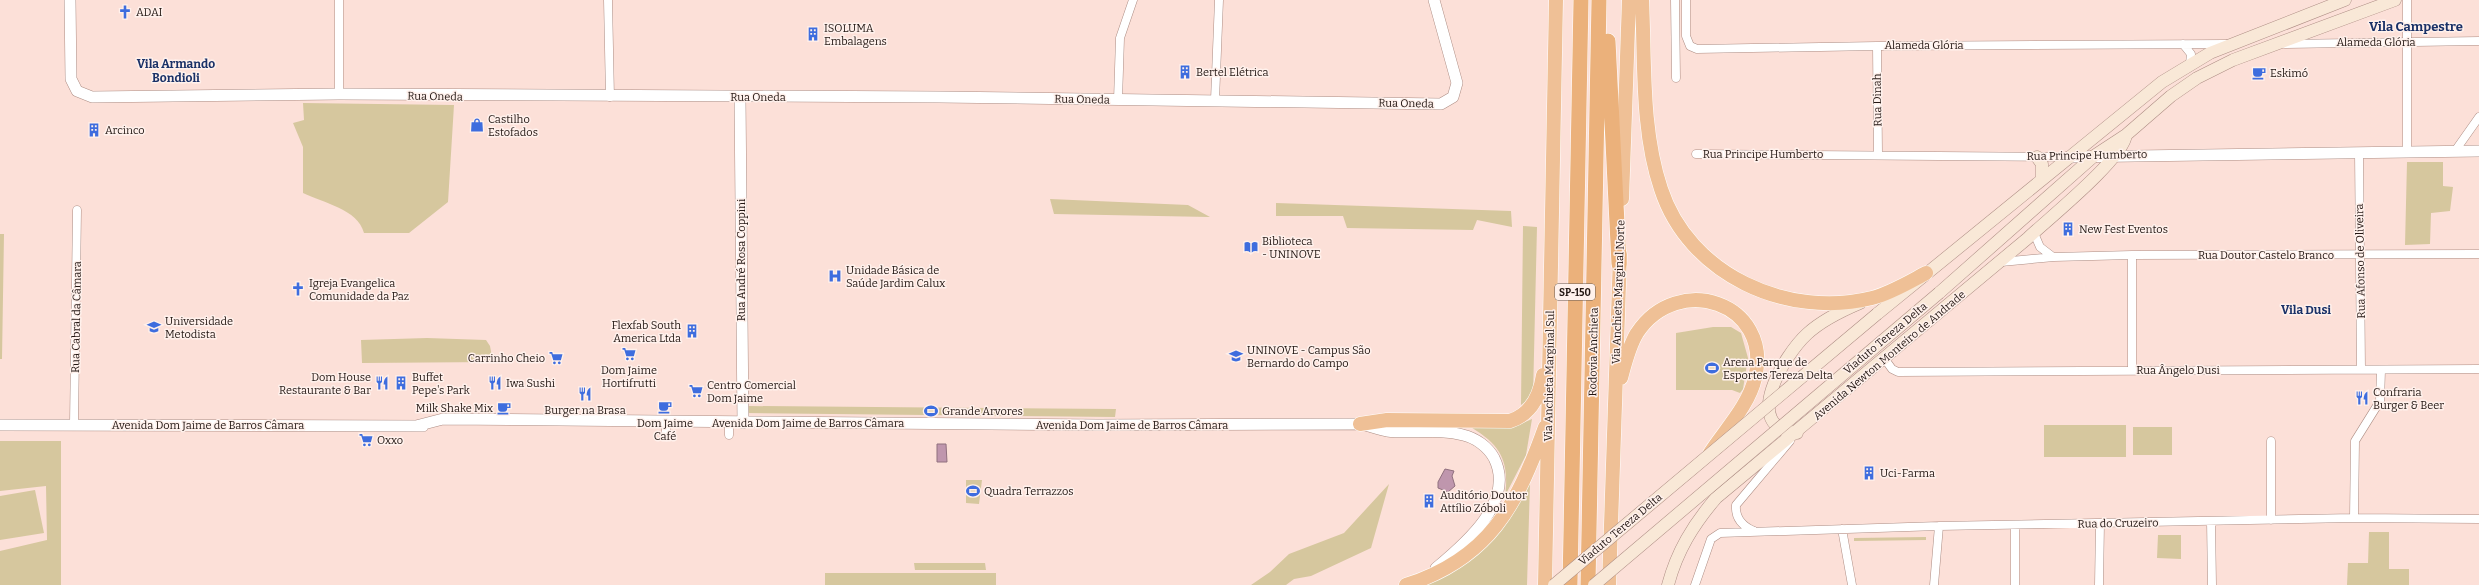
<svg xmlns="http://www.w3.org/2000/svg" width="2479" height="585" viewBox="0 0 2479 585" font-family="Bitter,serif">
	<style>
		.green { fill: #d6c79e }
		.water { fill: #bf96ad; stroke: #90707e }
		.lines { fill: none; stroke-linecap: round; stroke-linejoin: round }
		.minor-casing { stroke: #ad8d84; stroke-width: 9 }
		.tertiary-casing { stroke: #ad8d84; stroke-width: 12 }
		.secondary-casing { stroke: #ad8d84; stroke-width: 13 }
		.trunk-casing { stroke: #fff; stroke-width: 15 }
		.motorway-casing { stroke: #fff; stroke-width: 16 }
		.minor { stroke: #fff; stroke-width: 8 }
		.tertiary { stroke: #fff; stroke-width: 11 }
		.secondary { stroke: #f9e8d7; stroke-width: 12 }
		.trunk { stroke: #efc096; stroke-width: 14 }
		.motorway { stroke: #ebb17b; stroke-width: 15 }
		.secondary-bridge-casing { stroke: #ad8d84; stroke-width: 13; stroke-linecap: butt }
		.secondary-bridge { stroke: #f9e8d7; stroke-width: 12 }
		.labels { text-anchor: middle; stroke-width: 3; stroke-linejoin: round; paint-order: stroke }
		.shield { fill: #fff1ec; stroke: #645853; stroke-width: 1 }
		.shield-label { font-size: 10px; font-weight: bold; fill: #221612 }
		.poi-label { font-size: 11px; fill: #221612; stroke: #fff1ec; text-anchor: start }
		.street-label { font-size: 11px; fill: #221612; stroke: #fff1ec }
		.neighbourhood-label { font-size: 12px; font-weight: bold; fill: #1a3167; stroke: #fff1ec }
		.quarter-label { font-size: 13px; font-weight: bold; fill: #1a3167; stroke: #fff1ec }
	</style>
	<rect width="100%" height="100%" fill="#fce0d8"/>
	<path class="green" d="M303,103L454,105L448,202L409,233H364C358,209 323,203 303,193V147L293,123L304,120Z
		M2407,162H2443V186L2453,187L2450,211L2431,213L2430,244L2405,245Z
		M1050,199L1188,205L1210,217L1054,214Z
		M1276,203L1511,211L1512,227L1477,220L1473,230L1347,228L1343,216H1276Z
		M1523,226L1537,227L1533,396L1521,405Z
		M0,234H4L2,359H0Z
		M1713,327H1731L1741,333L1748,358L1743,389L1740,393L1732,390H1676V333Z
		M427,338L486,340L490,346L493,362L362,363L361,340Z
		M748,406L1116,409L1115,417L747,413Z
		M1532,419L1526,455L1505,496C1510,459 1499,443 1467,425H1518Z
		M2044,425H2126V457H2044Z
		M2133,427H2172V455H2133Z
		M0,441H61V585H0V551L47,540L46,486L0,491Z
		M966,480H982L979,504L966,503Z
		M1530,483L1527,585H1424L1518,505Z
		M1389,484L1371,548L1311,576L1294,579L1286,585H1251L1270,572L1289,554L1344,533Z
		M35,490L44,533L0,540V496Z
		M2369,532H2389V569H2409V585H2347L2348,563H2368Z
		M2158,535H2181V559L2157,558Z
		M1926,537V540L1854,541V538Z
		M914,563H985L986,570H915Z
		M825,573H996V585H825Z"/>
	<path class="water" d="M937,444H946L947,462H937Z
		M1445,469L1454,471L1452,476L1455,486L1448,492L1438,488V482Z"/>
	<g class="lines">
		<g class="minor-casing">
			<path id="minor" d="M339,0V94
				M608,0L610,97
				M1675,0L1676,78
				M1686,0V36L1690,46L1697,49L1877,46L2226,44
				M2183,44L2191,54L2190,64
				M2285,44L2479,41
				M1877,46L1878,154
				M1118,100L1120,38L1133,0
				M1215,100L1219,0
				M2455,151L2479,117
				M2359,152L2361,369
				M2407,152V0
				M1696,154L2068,157
				M2034,233L2040,247L2053,257
				M2001,262L2054,257L2132,255L2479,254
				M1884,358L1892,369L1898,372L2479,369
				M2132,370V255
				M74,424L77,210
				M666,432V422
				M729,435V422
				M2354,518L2355,441L2380,401L2381,370
				M2271,520V441
				M2211,521L2212,585
				M1842,529L1852,585
				M1754,531C1742,526 1735,518 1736,505L1790,441
				M1695,585L1711,539L1720,533L1939,526L2354,518L2479,519
				M1934,585L1939,526
				M2015,585V525
				M2099,585L2100,523"/>
		</g>
		<g class="tertiary-casing">
			<path id="tertiary" d="M70,0L71,79L77,91L92,97L339,94L939,97L1441,104L1453,97L1457,83L1434,0
				M740,97L743,423
				M2068,157L2479,151
				M0,425L423,426
				M416,426L443,419L1098,425L1360,424C1369,426 1378,429 1387,431C1412,434 1439,428 1463,435C1476,438 1488,447 1494,458C1516,501 1465,544 1436,568"/>
		</g>
		<g class="secondary-casing">
			<path id="secondary" d="M2037,157L2042,164V178
				M1939,293L2094,156L2126,135L2171,96L2197,78L2233,60L2395,0
				M1877,314L2162,82L2210,53L2345,0
				M1797,433C1739,428 1785,354 1807,334C1822,320 1841,311 1860,303
				M1668,585C1677,551 1693,525 1716,498L2028,238C2047,220 2124,158 2126,135"/>
		</g>
		<g class="trunk-casing">
			<path id="trunk" d="M1642,0C1645,62 1641,130 1661,189C1689,275 1787,319 1872,298C1891,293 1909,282 1926,273
				M1622,199L1629,0
				M1621,378C1625,363 1629,346 1637,333C1678,271 1773,303 1755,378C1749,405 1725,430 1710,453
				M1360,424L1387,420L1510,421C1532,414 1540,395 1543,375
				M1406,585C1489,559 1517,505 1545,427
				M1545,585L1556,0
				M1609,585L1620,254"/>
		</g>
		<g class="motorway-casing">
			<path id="motorway" d="M1608,41L1619,264
				M1570,585L1581,0
				M1588,585L1599,0"/>
		</g>
		<use href="#minor" class="minor"/>
		<use href="#tertiary" class="tertiary"/>
		<use href="#secondary" class="secondary"/>
		<use href="#trunk" class="trunk"/>
		<use href="#motorway" class="motorway"/>
		<g class="secondary-bridge-casing">
			<path id="secondary-bridge" d="M1554,585L1877,314
				M1594,585L1939,293"/>
		</g>
		<use href="#secondary-bridge" class="secondary-bridge"/>
	</g>
	<defs>
		<g id="church-bare" transform="scale(1.08)"><path d="M-1.2-6h2.4v3.5h3.3v2.4h-3.3V6h-2.4V-.1h-3.3v-2.4h3.3Z" fill="#3e6dde" stroke="#fff1ec" stroke-width="2.5" paint-order="stroke"/></g>
		<g id="building-bare" transform="scale(1.08)"><path d="M-4-6H4V6H1V3H-1V6H-4ZM-2.5-4.3h1.7v1.8h-1.7ZM.8-4.3h1.7v1.8H.8ZM-2.5-1h1.7V.8h-1.7ZM.8-1h1.7V.8H.8Z" fill="#3e6dde" stroke="#fff1ec" stroke-width="2.5" paint-order="stroke"/></g>
		<g id="cafe-bare" transform="scale(1.08)"><path d="M-5.5-4.5H6V0H3Q3 3.5 0 3.5H-2.5Q-5.5 3.5-5.5 0ZM3-3.2v2h1.7v-2ZM-6 4.5H4V6H-6Z" fill="#3e6dde" stroke="#fff1ec" stroke-width="2.5" paint-order="stroke"/></g>
		<g id="shop-bare" transform="scale(1.08)"><path d="M-5-2.5h2.3a2.7 3.5 0 0 1 5.4 0H5L5.5 6h-11ZM-1.5-2.5h3a1.5 2.3 0 0 0-3 0Z" fill="#3e6dde" stroke="#fff1ec" stroke-width="2.5" paint-order="stroke"/></g>
		<g id="library-bare" transform="scale(1.08)"><path d="M-6-4Q-3-5.5-.7-3.5V5Q-3 3-6 4ZM6-4Q3-5.5 .7-3.5V5Q3 3 6 4Z" fill="#3e6dde" stroke="#fff1ec" stroke-width="2.5" paint-order="stroke"/></g>
		<g id="hospital-bare" transform="scale(1.08)"><path d="M-5-5h3v3.5h4V-5h3V5h-3V1.5h-4V5h-3Z" fill="#3e6dde" stroke="#fff1ec" stroke-width="2.5" paint-order="stroke"/></g>
		<g id="university-bare" transform="scale(1.08)"><path d="M0-5L7-2L0 1L-7-2ZM-4 1L0 2.5L4 1V4Q0 6-4 4Z" fill="#3e6dde" stroke="#fff1ec" stroke-width="2.5" paint-order="stroke"/></g>
		<g id="supermarket-bare" transform="scale(1.08)"><path d="M-6-5.5h2.5l.6 2H6L4.5 2H-2.5L-4.4-4H-6ZM-1.5 3.2a1.3 1.3 0 1 0 .1 0ZM3 3.2a1.3 1.3 0 1 0 .1 0Z" fill="#3e6dde" stroke="#fff1ec" stroke-width="2.5" paint-order="stroke"/></g>
		<g id="stadium-bare" transform="scale(1.08)"><path d="M0-5a6.5 5 0 1 0 0 10a6.5 5 0 1 0 0-10ZM-3.5-1.8h7v3.6h-7Z" fill="#3e6dde" stroke="#fff1ec" stroke-width="2.5" paint-order="stroke"/></g>
		<g id="restaurant-bare" transform="scale(1.08)"><path d="M-5-6h1v4h1v-4h1v4h1v-4h1v5L-1.5 .5V6h-2V.5L-5-1ZM5-6V6H3V1.5H1.5Q1.5-4 5-6Z" fill="#3e6dde" stroke="#fff1ec" stroke-width="2.5" paint-order="stroke"/></g>
	</defs>
	<g fill-rule="evenodd">
		<use href="#church-bare" x="125" y="12"/>
		<use href="#building-bare" x="813" y="34"/>
		<use href="#building-bare" x="1185" y="72"/>
		<use href="#cafe-bare" x="2259" y="73"/>
		<use href="#shop-bare" x="477" y="125"/>
		<use href="#building-bare" x="94" y="130"/>
		<use href="#building-bare" x="2068" y="229"/>
		<use href="#library-bare" x="1251" y="247"/>
		<use href="#hospital-bare" x="835" y="276"/>
		<use href="#church-bare" x="298" y="289"/>
		<use href="#university-bare" x="154" y="327"/>
		<use href="#building-bare" x="692" y="331"/>
		<use href="#supermarket-bare" x="629" y="354"/>
		<use href="#university-bare" x="1236" y="356"/>
		<use href="#supermarket-bare" x="556" y="358"/>
		<use href="#stadium-bare" x="1712" y="368"/>
		<use href="#restaurant-bare" x="382" y="383"/>
		<use href="#building-bare" x="401" y="383"/>
		<use href="#restaurant-bare" x="495" y="383"/>
		<use href="#supermarket-bare" x="696" y="391"/>
		<use href="#restaurant-bare" x="585" y="394"/>
		<use href="#restaurant-bare" x="2362" y="398"/>
		<use href="#cafe-bare" x="665" y="407"/>
		<use href="#cafe-bare" x="504" y="408"/>
		<use href="#stadium-bare" x="931" y="411"/>
		<use href="#supermarket-bare" x="366" y="440"/>
		<use href="#building-bare" x="1869" y="473"/>
		<use href="#stadium-bare" x="973" y="491"/>
		<use href="#building-bare" x="1429" y="501"/>
	</g>
	<g class="labels">
		<rect class="shield" x="1555" y="284" width="40" height="16" rx="3"/>
		<g class="shield-label">
			<text x="1575" y="296">SP-150</text>
		</g>
		<g class="poi-label">
			<text x="136" y="16">ADAI</text>
			<text x="824" y="32">ISOLUMA<tspan x="824" dy="13">Embalagens</tspan></text>
			<text x="1196" y="76">Bertel Elétrica</text>
			<text x="2270" y="77">Eskimó</text>
			<text x="488" y="123">Castilho<tspan x="488" dy="13">Estofados</tspan></text>
			<text x="105" y="134">Arcinco</text>
			<text x="2079" y="233">New Fest Eventos</text>
			<text x="1262" y="245">Biblioteca<tspan x="1262" dy="13">- UNINOVE</tspan></text>
			<text x="846" y="274">Unidade Básica de<tspan x="846" dy="13">Saúde Jardim Calux</tspan></text>
			<text x="309" y="287">Igreja Evangelica<tspan x="309" dy="13">Comunidade da Paz</tspan></text>
			<text x="165" y="325">Universidade<tspan x="165" dy="13">Metodista</tspan></text>
			<text x="681" y="329" text-anchor="end">Flexfab South<tspan x="681" dy="13">America Ltda</tspan></text>
			<text x="1247" y="354">UNINOVE - Campus São<tspan x="1247" dy="13">Bernardo do Campo</tspan></text>
			<text x="545" y="362" text-anchor="end">Carrinho Cheio</text>
			<text x="1723" y="366">Arena Parque de<tspan x="1723" dy="13">Esportes Tereza Delta</tspan></text>
			<text x="629" y="374" text-anchor="middle">Dom Jaime<tspan x="629" dy="13">Hortifrutti</tspan></text>
			<text x="371" y="381" text-anchor="end">Dom House<tspan x="371" dy="13">Restaurante &amp; Bar</tspan></text>
			<text x="412" y="381">Buffet<tspan x="412" dy="13">Pepe's Park</tspan></text>
			<text x="506" y="387">Iwa Sushi</text>
			<text x="707" y="389">Centro Comercial<tspan x="707" dy="13">Dom Jaime</tspan></text>
			<text x="2373" y="396">Confraria<tspan x="2373" dy="13">Burger &amp; Beer</tspan></text>
			<text x="493" y="412" text-anchor="end">Milk Shake Mix</text>
			<text x="585" y="414" text-anchor="middle">Burger na Brasa</text>
			<text x="942" y="415">Grande Arvores</text>
			<text x="665" y="427" text-anchor="middle">Dom Jaime<tspan x="665" dy="13">Café</tspan></text>
			<text x="377" y="444">Oxxo</text>
			<text x="1880" y="477">Uci-Farma</text>
			<text x="984" y="495">Quadra Terrazzos</text>
			<text x="1440" y="499">Auditório Doutor<tspan x="1440" dy="13">Attílio Zóboli</tspan></text>
		</g>
		<g class="street-label">
			<text x="2376" y="46">Alameda Glória</text>
			<text x="1924" y="49">Alameda Glória</text>
			<text transform="translate(435 96) rotate(1)" y="4">Rua Oneda</text>
			<text x="758" y="101">Rua Oneda</text>
			<text transform="translate(1082 99) rotate(1)" y="4">Rua Oneda</text>
			<text transform="translate(1877 100) rotate(-91)" y="4">Rua Dinah</text>
			<text transform="translate(1406 103) rotate(1)" y="4">Rua Oneda</text>
			<text x="1763" y="158">Rua Principe Humberto</text>
			<text transform="translate(2087 155) rotate(-1)" y="4">Rua Principe Humberto</text>
			<text x="2266" y="259">Rua Doutor Castelo Branco</text>
			<text transform="translate(741 260) rotate(-90)" y="4">Rua André Rosa Coppini</text>
			<text transform="translate(2360 261) rotate(-91)" y="4">Rua Afonso de Oliveira</text>
			<text transform="translate(1618 292) rotate(-88)" y="4">Via Anchieta Marginal Norte</text>
			<text transform="translate(76 317) rotate(-89)" y="4">Rua Cabral da Câmara</text>
			<text transform="translate(1885 338) rotate(-40)" y="4">Viaduto Tereza Delta</text>
			<text transform="translate(1593 352) rotate(-89)" y="4">Rodovia Anchieta</text>
			<text transform="translate(1889 355) rotate(-40)" y="4">Avenida Newton Monteiro de Andrade</text>
			<text x="2178" y="374">Rua Ângelo Dusi</text>
			<text transform="translate(1549 376) rotate(-89)" y="4">Via Anchieta Marginal Sul</text>
			<text x="808" y="427">Avenida Dom Jaime de Barros Câmara</text>
			<text x="208" y="429">Avenida Dom Jaime de Barros Câmara</text>
			<text x="1132" y="429">Avenida Dom Jaime de Barros Câmara</text>
			<text transform="translate(2118 523) rotate(-1)" y="4">Rua do Cruzeiro</text>
			<text transform="translate(1620 529) rotate(-40)" y="4">Viaduto Tereza Delta</text>
		</g>
		<g class="neighbourhood-label">
			<text x="176" y="68">Vila Armando<tspan x="176" dy="14">Bondioli</tspan></text>
			<text x="2306" y="314">Vila Dusi</text>
		</g>
		<g class="quarter-label">
			<text x="2416" y="31">Vila Campestre</text>
		</g>
	</g>
</svg>
